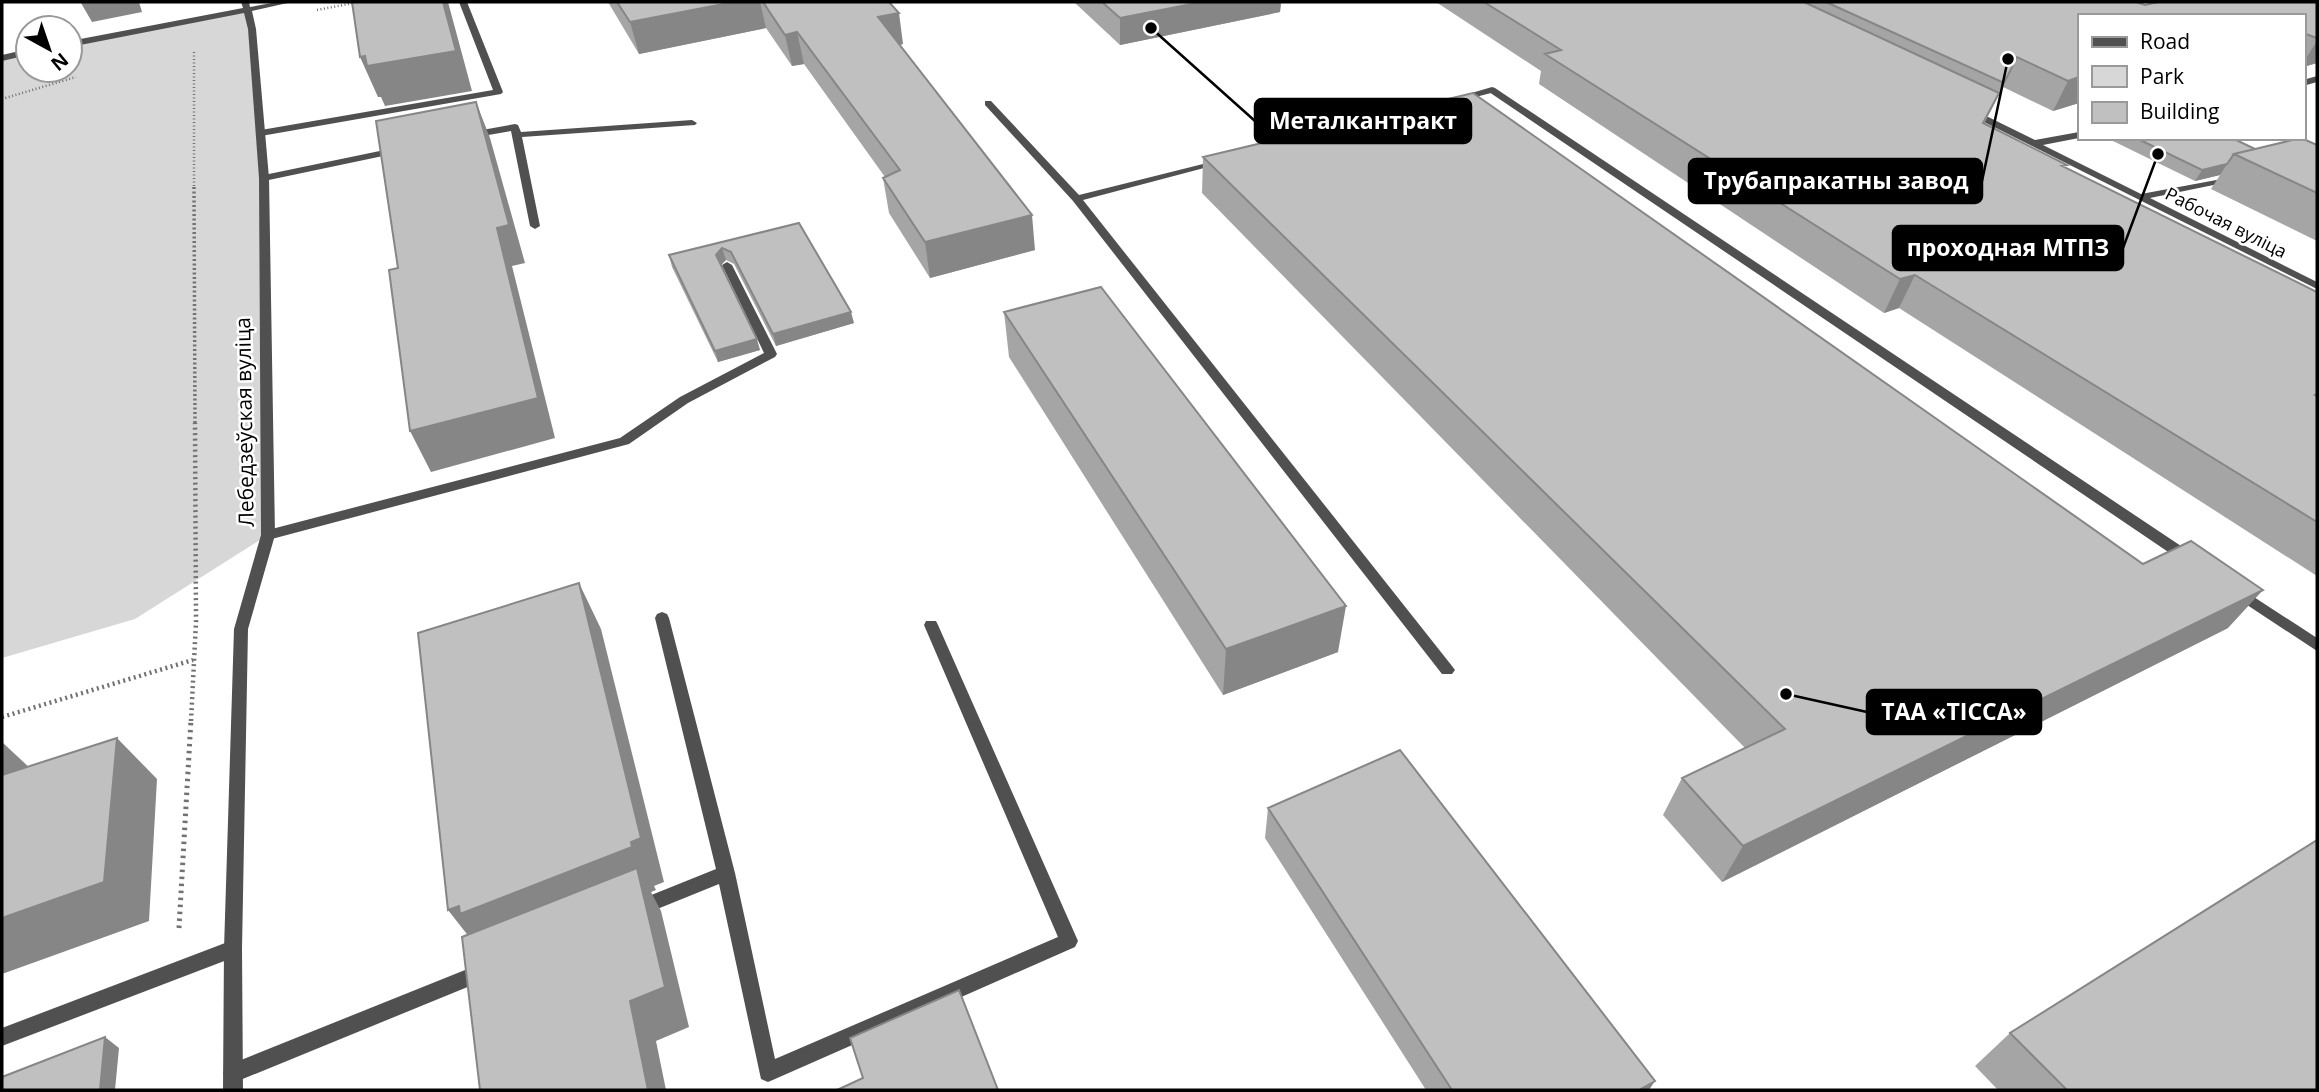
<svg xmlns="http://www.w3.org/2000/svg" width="2319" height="1092" viewBox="0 0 2319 1092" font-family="'Open Sans',sans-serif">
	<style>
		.green { fill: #d7d7d7 }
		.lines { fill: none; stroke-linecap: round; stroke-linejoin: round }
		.path-far3 { stroke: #727272; stroke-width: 2.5; stroke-dasharray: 1 2.5; stroke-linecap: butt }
		.path-far2 { stroke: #727272; stroke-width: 3.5; stroke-dasharray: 2 2.5; stroke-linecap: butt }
		.path-far1 { stroke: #727272; stroke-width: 4.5; stroke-dasharray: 2 3.5; stroke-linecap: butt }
		.path { stroke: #727272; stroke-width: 5; stroke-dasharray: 2.5 4.5; stroke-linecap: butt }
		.lane { fill: #505050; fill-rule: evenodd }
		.street { fill: #505050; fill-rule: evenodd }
		.wall { fill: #a5a5a5 }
		.shaded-wall { fill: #868686 }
		.building { fill: #c0c0c0; stroke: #868686; stroke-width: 2 }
		.labels { text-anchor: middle; stroke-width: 5; stroke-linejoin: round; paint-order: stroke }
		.far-street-label { font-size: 18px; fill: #000; stroke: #fff }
		.street-label { font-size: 21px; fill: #000; stroke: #fff }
		.leader { fill: none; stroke: #000; stroke-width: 2.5 }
		.callout-dot { fill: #000; stroke: #fff; stroke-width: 2.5 }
		.callout { fill: #000; stroke: #000; stroke-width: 2.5 }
		.callout-label { font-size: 23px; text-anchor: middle; font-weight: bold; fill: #fff }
	</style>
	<rect width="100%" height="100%" fill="#fff"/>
	<path class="green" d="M247,9L261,133L268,535L135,619L2,658V58L28,52V70H70V44Z"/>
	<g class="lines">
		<path class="path-far3" d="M317,10L359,2
			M194,52V189
			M2,99L76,77"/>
		<path class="path-far2" d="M194,187L195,424"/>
		<path class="path-far1" d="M2,717L193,660
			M191,721L196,622L195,423"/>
		<path class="path" d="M179,928L191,719"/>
		<path class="lane" d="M459,2H467L503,92L501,94L261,136L256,133L261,130L493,90Z
			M2317,76V82L2303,86V80Z
			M1492,87L1495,88V92L1456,102L1451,99Z
			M985,101H991L1079,195L1223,159V163L1083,200L1452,666L1455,670L1452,674H1442L1073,201L985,105Z
			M1966,109H1972L2035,140L2079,132V138L2043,145L2141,194L2238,176V180L2150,198L2317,282V289L1966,113Z
			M692,120L697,123L695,125L522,137L540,226L535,229L530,226L511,131L471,138L466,135L471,132L515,124L518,125L521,132Z
			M399,147L402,148V152L264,181L259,178L264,175Z
			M727,262L732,265L777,354L775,357L688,403L629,444L268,540L263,538L261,535L263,532L268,530L620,438L680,397L764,353L722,265Z
			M662,612L667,614L669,618L735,873L775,1059L1058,937L924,625L926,621H936L938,625L1078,941L1075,947L775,1079L768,1082L761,1079L719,884L640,916L634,914L631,908L634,902L716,869L655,618L657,614Z
			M233,940L240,943L242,949L240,955L2,1046V1028Z
			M485,962L492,965L494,971L492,977L233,1083L226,1080L223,1073L226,1066Z"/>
		<path class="street" d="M241,2H249L250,7L277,2H292L252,11L256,29L269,178L275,535L248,629L242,949L243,1090H223L224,949L234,629L261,535L259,178L248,29L244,13L70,47V41L243,8Z
			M28,49V55L2,61V55Z
			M1489,88H1495L2196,556L2198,560L2196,564H2186L1489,92Z
			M2237,586L2317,638V651L2232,595L2230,591L2232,587Z"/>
	</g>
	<path class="wall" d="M608,2H889L903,44L900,45L1035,250L930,278L889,213L883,178L885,177L804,64L792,66L766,28L639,54Z
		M1074,2H1281L1280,12L1120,45Z
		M1436,2H2136L2145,5L2317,2V63L2303,67V16H2079V103L2053,111L2003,87L1984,124L2065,168L2317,292V576L1899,308L1884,313L1539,84L1541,71Z
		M2115,138H2232L2255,149L2317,145V241L2211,189L2220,175L2195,181L2113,141Z
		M1203,157L2228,628L1722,882L1663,815L1682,778L1745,748L1202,193Z
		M799,223L854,323L776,346L734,264L726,260L721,265L760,350L718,362L672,267L669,255Z
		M1004,312L1338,652L1223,695L1009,357Z
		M1268,808L1649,1090H1426L1265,838Z
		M2010,1033L2317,1090H1998L1975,1066Z"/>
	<path class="shaded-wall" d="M87,2H139L142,12L92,22L81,3Z
		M443,2H448L472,91L385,106L381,97H378L360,57Z
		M734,2H760L766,28L639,54L630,22Z
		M1202,2H1281L1280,12L1120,45V18Z
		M899,13L903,44L883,48L878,17Z
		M797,32L804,64L792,66L785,35Z
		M2317,41V63L2303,67V63Z
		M2079,77V103L2053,111L2068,81Z
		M476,102L490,138L525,263L512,266L555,438L431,472L410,431L497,228Z
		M2227,164L2220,175L2195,181L2202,170Z
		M1032,215L1035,250L930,278L925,242Z
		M722,248L726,260L720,266L716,255Z
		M1915,275L1899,308L1884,313L1900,279Z
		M851,312L854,323L776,346L773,334Z
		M757,339L760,350L718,362L715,351Z
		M579,583L601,629L664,882L654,886L656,890L651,892L661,911L689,1027L656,1041L666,1090H648L481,952L448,910Z
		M2263,590L2228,628L1722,882L1743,846Z
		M1346,606L1338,652L1223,695L1226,649Z
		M117,738L157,779L149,921L2,974V918Z
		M2,742L32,770L2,805Z
		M105,1037L119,1048L115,1090H100Z
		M1655,1081L1649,1090H1639Z"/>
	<path class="building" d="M352,2H443L456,51L367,66L365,56L360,57Z
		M617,2H734L630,22Z
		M763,2H889L899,13L878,17L1032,215L925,242L883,178L900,170L797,32L785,35Z
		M1102,2H1202L1120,18Z
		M1484,2H1804L1999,93L1983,123L2067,165L2062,166L2317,292V394L2315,395L2317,396V522L1915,275L1900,279L1545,54L1561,50Z
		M1826,2H2136L2145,5L2158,2H2317V38L2303,33V16H2079V77L2068,81L2017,57L2004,83Z
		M1473,93L2143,564L2191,541L2263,590L1743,846L1682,778L1785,729L1203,157Z
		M476,102L509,225L497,228L538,398L410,431L389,270L398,268L376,121Z
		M2136,138H2232L2255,149L2234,154L2227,164L2202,170Z
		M2301,138L2317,145V193L2234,154Z
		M799,223L851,312L773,334L731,252L722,248L716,255L757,339L715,351L669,255Z
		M1101,287L1346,606L1226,649L1004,312Z
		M579,583L641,838L631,842L632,847L460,914L459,906L448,910L418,633Z
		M117,738L104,882L2,918V775Z
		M1400,750L1655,1081L1639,1090H1452L1268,808Z
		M2317,840V1090H2067L2010,1033Z
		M637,868L665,987L630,1001L648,1090H480L462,937Z
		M959,990L998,1090H837L863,1078L850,1038Z
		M105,1037L100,1090H2V1077Z"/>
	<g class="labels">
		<g class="far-street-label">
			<text transform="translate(2226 223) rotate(27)" y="6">Рабочая вуліца</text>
		</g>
		<g class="street-label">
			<text transform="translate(245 422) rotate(-91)" y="7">Лебедзеўская вуліца</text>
		</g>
	</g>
	<path class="leader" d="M1151 28L1255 121M2008 59L1982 181M2158 154L2123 248M1786 694L1867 712"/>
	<g class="callout-dot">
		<circle cx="1151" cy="28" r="7"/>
		<circle cx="2008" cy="59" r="7"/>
		<circle cx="2158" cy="154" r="7"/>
		<circle cx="1786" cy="694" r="7"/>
	</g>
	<g class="callout">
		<rect x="1255" y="99" width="216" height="44" rx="7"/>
		<rect x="1689" y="159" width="293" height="44" rx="7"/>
		<rect x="1893" y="226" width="230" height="44" rx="7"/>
		<rect x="1867" y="690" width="174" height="44" rx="7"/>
	</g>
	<g class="callout-label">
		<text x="1363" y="129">Металкантракт</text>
		<text x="1836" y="189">Трубапракатны завод</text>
		<text x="2008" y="256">проходная МТПЗ</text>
		<text x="1954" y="720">ТАА «ТIССА»</text>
	</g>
	<rect width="2319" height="1092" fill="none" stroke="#000000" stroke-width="7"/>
	<rect x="2078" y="14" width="228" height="126" fill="#ffffff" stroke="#999999" stroke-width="2"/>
	<rect x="2092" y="37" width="35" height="10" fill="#505050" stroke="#999999" stroke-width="2"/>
	<text x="2140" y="49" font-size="21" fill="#000000">Road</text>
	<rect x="2092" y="66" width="35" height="21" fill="#d7d7d7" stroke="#999999" stroke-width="2"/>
	<text x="2140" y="84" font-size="21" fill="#000000">Park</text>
	<rect x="2092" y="102" width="35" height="21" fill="#c0c0c0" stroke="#999999" stroke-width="2"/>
	<text x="2140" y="119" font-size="21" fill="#000000">Building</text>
	<g transform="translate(49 49) rotate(140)"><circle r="33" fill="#ffffff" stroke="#999999" stroke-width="2"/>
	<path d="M0-5L12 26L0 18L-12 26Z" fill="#000000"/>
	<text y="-10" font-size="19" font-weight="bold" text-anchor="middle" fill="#000000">N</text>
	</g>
</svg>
